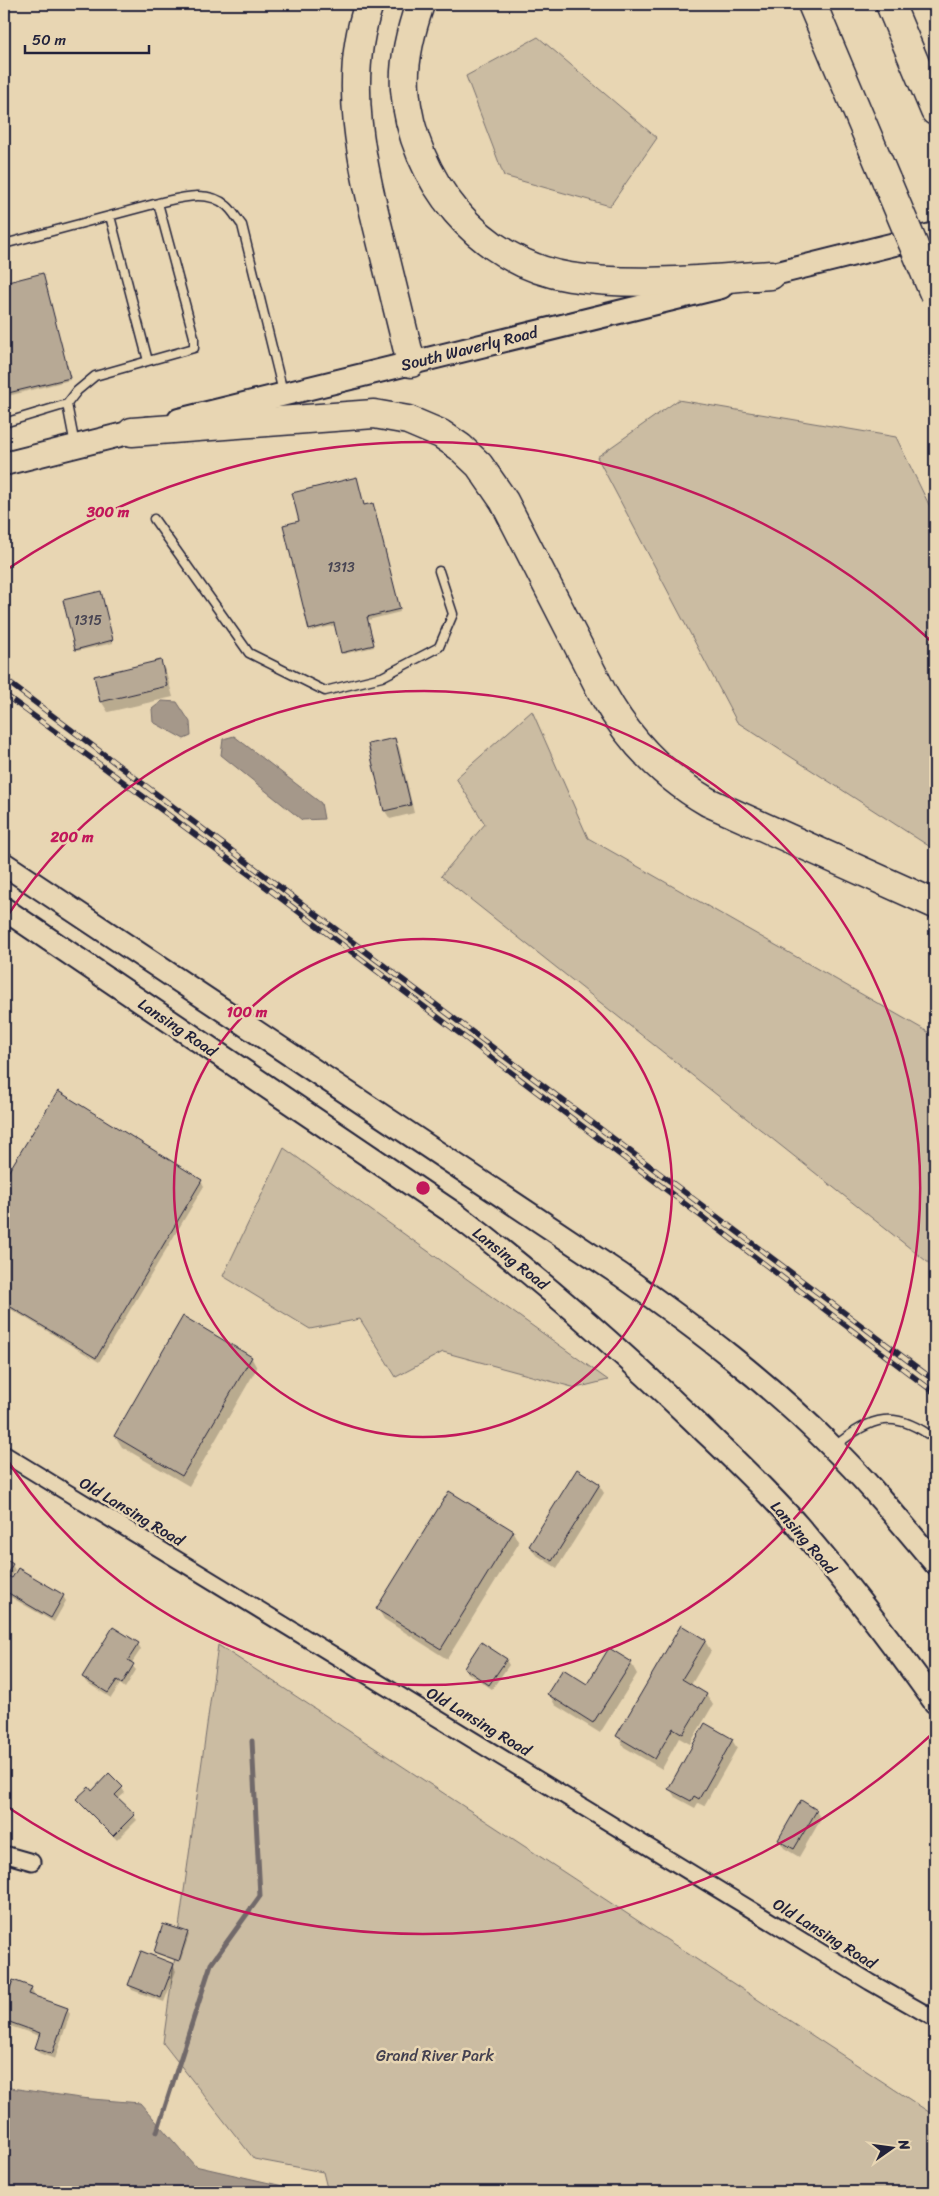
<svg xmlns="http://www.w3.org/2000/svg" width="939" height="2196" viewBox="0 0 939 2196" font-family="Sriracha,sans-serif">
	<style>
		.green { fill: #cbbca2; stroke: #766f6e }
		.water { fill: #a5988a; stroke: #71696a }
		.shadow { fill: #0003 }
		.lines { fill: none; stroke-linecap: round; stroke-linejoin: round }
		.stream { stroke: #71696a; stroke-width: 5 }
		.building { fill: #b7a995; stroke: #22223b }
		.service-casing { stroke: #22223b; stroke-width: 11 }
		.minor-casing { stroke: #22223b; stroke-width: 19 }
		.secondary-casing { stroke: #22223b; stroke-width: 26 }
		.motorway-casing { stroke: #22223b; stroke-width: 31 }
		.service { stroke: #e8d6b3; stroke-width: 8 }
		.minor { stroke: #e8d6b3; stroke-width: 15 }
		.secondary { stroke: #e8d6b3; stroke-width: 22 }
		.motorway { stroke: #e8d6b3; stroke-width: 28 }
		.rail-casing { stroke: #22223b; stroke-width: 5.5 }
		.rail { stroke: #e8d6b3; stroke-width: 4; stroke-dasharray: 11; stroke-linecap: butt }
		.motorway-bridge-casing { stroke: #22223b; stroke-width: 31; stroke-linecap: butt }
		.motorway-bridge { stroke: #e8d6b3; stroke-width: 28 }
		.ring { fill: none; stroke: #c2185b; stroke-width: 2.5 }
		.labels { text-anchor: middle; stroke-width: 5; stroke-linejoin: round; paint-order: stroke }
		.number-label { font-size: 14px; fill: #474452 }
		.street-label { font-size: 16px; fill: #22223b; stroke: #e8d6b3 }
		.park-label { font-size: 16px; fill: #444150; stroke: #e8d6b3 }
		.centre { fill: #c2185b; stroke: #e8d6b3; stroke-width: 2.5 }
		.ring-label { font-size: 15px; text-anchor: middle; font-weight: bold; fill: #c2185b; stroke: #e8d6b3; stroke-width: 5; stroke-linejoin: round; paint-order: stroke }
	</style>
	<rect width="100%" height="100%" fill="#e8d6b3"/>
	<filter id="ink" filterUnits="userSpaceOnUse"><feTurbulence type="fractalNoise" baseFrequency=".02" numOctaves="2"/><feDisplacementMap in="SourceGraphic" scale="10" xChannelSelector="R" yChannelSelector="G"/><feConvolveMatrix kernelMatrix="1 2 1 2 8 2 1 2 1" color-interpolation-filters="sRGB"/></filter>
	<g filter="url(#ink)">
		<path class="green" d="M538,37L657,138L610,206L504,176L466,76Z
			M678,400L896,437L935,517V850L737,722L597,457Z
			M532,711L588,838L935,1036V1268L441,876L485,824L456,778Z
			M284,1148L608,1380L576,1388L443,1352L396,1377L360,1319L310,1329L223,1276Z
			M218,1645L935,2116V2192H328L323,2172L254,2159L163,2043Z"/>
		<path class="water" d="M162,701L177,702L190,722L191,736L184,739L153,722L152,709Z
			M234,736L321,803L324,819L302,820L221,755L223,739Z
			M4,2087L80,2098L140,2103L195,2166L309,2192H4Z"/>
		<path class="shadow" d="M43,274L70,380L4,397V284Z
			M357,479L364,506H374L400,612L368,620L374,647L343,654L336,625L311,631L310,629L300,522Z
			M101,594L113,643L77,651L76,649Z
			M160,661L166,672L173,697L108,712L101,701Z
			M395,740L399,748L414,813L390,819L385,811L370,745Z
			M59,1092L201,1181L204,1186L99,1362L4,1305V1181Z
			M251,1357L257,1368L189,1486L122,1447L115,1436Z
			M599,1485L604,1493L557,1568L535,1554L530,1546Z
			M513,1532L519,1543L447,1659L384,1619L378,1609Z
			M4,1560L12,1565L15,1570L10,1579L63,1596L66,1601L54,1622L9,1596L7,1589L4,1587Z
			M705,1641L711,1651L691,1685L707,1695L713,1705L690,1744L679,1738L662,1769L624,1747L618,1736Z
			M138,1644L141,1649L131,1664L136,1670L125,1688L120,1684L111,1698L86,1682L83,1677Z
			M506,1660L509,1665L492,1689L468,1673L465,1668Z
			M631,1663L637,1674L600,1733L555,1705L549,1694L587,1685Z
			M732,1740L737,1748L704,1806L698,1803L695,1808L675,1797L670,1789Z
			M122,1788L125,1793L118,1799L137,1820L117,1840L78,1800L92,1792Z
			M816,1811L821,1819L799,1857L784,1848L779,1840Z
			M187,1933L189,1935L180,1962L157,1954L155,1952Z
			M173,1965L176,1971L164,2002L132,1990L129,1985Z
			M13,1982L31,1988L34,1993L33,1997L67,2009L70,2014L55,2059L39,2053L36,2048L40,2036L4,2024V2010Z"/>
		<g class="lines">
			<path class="stream" d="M157,2132L211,1964L260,1896L252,1741"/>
		</g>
		<path class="building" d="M43,273L70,378L4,394V283Z
			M357,477L364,505L373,503L400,609L367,617L374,645L341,653L334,623L309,630L283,525L299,521L292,493Z
			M101,591L113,640L75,650L63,600Z
			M161,660L167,686L100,702L94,676Z
			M395,738L411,805L384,811L368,744Z
			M58,1091L202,1180L96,1358L4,1303V1179Z
			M183,1316L252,1357L182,1476L114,1436Z
			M577,1469L600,1484L552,1561L529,1546Z
			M449,1491L514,1531L441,1649L376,1609Z
			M4,1558L13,1564L6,1575L12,1578L18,1568L64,1595L51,1618L5,1591L7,1587L4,1585Z
			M681,1625L706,1640L682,1679L707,1694L683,1734L673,1728L655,1759L616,1736Z
			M113,1627L139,1643L128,1660L134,1664L122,1684L117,1680L108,1693L82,1677Z
			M481,1642L507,1659L489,1685L464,1668Z
			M609,1648L632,1662L593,1723L547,1694L563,1669L587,1684Z
			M705,1723L733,1739L699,1799L694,1796L691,1801L668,1789Z
			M109,1773L123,1787L115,1795L135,1814L113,1836L76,1799L89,1787L92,1791Z
			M801,1800L817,1810L794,1849L778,1840Z
			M163,1924L188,1932L179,1961L154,1952Z
			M141,1951L174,1964L161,1998L128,1985Z
			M13,1980L32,1987L29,1994L68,2008L52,2054L35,2048L40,2033L4,2020V2006Z"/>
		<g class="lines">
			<g class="service-casing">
				<path id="service" d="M4,244L158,203C180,198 208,189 227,206C233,211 237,219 242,225L283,392
					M148,361L194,348V337L158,203
					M67,404L77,391L95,376L148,361L110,216
					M4,423L67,404L75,445
					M154,519L249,653L325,691L382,677L439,647L453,614L439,571
					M835,1446C872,1416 895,1409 935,1439"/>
			</g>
			<g class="minor-casing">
				<path id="minor" d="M4,1454L870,1982L935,2019
					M4,1854L32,1862"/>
			</g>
			<g class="secondary-casing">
				<path id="secondary" d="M754,279L935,234
					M179,420L721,287
					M4,464L148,428
					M4,864L621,1275C696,1328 768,1382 832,1447C869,1483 902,1524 935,1563
					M4,909L455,1214C538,1277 616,1346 692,1419C728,1454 765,1488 798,1526C846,1582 892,1642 935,1702"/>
			</g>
			<g class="motorway-casing">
				<path id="motorway" d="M369,4C342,81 362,164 381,240C391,281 401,322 411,363
					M420,4C411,30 403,61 405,89C412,179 479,263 570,277C637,287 704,279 771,275
					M812,4L887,182
					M890,4L935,111
					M132,432L374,414L408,420L441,434L460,447L479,465L504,501L603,694C628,739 663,776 708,802L935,904"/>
			</g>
			<use href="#service" class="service"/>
			<use href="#minor" class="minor"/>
			<use href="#secondary" class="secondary"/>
			<use href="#motorway" class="motorway"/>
			<g class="rail-casing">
				<path id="rail" d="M4,679L935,1381
					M4,694L250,875L935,1393"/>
			</g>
			<use href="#rail" class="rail"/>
			<g class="motorway-bridge-casing">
				<path id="motorway-bridge" d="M887,182L935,296"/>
			</g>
			<use href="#motorway-bridge" class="motorway-bridge"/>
		</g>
	</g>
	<g class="ring">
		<circle cx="423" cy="1188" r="249"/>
		<path d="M4 921A497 497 0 1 1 4 1455"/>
		<path d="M932 1734A746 746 0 0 1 6 1806M6 570A746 746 0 0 1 932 642"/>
	</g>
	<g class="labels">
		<g class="number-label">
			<text x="341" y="572">1313</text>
			<text x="88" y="625">1315</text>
		</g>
		<g class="street-label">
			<text transform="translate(469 348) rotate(-14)" y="6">South Waverly Road</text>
			<text transform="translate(178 1027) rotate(34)" y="6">Lansing Road</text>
			<text transform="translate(511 1258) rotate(38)" y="6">Lansing Road</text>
			<text transform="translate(132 1511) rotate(31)" y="6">Old Lansing Road</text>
			<text transform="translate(804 1537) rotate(49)" y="6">Lansing Road</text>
			<text transform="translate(479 1721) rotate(31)" y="6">Old Lansing Road</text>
			<text transform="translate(825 1933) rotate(32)" y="6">Old Lansing Road</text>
		</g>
		<g class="park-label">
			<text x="435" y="2061">Grand River Park</text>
		</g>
	</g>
	<circle cx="423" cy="1188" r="8" class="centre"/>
	<g class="ring-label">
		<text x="108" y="517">300 m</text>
		<text x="72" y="842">200 m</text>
		<text x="247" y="1017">100 m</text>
	</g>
	<rect width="939" height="2196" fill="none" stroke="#e8d6b3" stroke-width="20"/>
	<rect x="10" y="10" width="919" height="2176" fill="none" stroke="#22223b" stroke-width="2" filter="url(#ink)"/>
	<g transform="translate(892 2148) rotate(76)" stroke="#e8d6b3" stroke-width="4" paint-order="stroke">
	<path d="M0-4L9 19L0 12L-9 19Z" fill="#22223b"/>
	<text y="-8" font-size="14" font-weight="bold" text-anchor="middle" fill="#22223b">N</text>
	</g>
	<path d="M25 45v8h124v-8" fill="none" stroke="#22223b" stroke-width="2.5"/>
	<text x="32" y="45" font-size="15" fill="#22223b" stroke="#e8d6b3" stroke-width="4" paint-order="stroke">50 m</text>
</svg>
